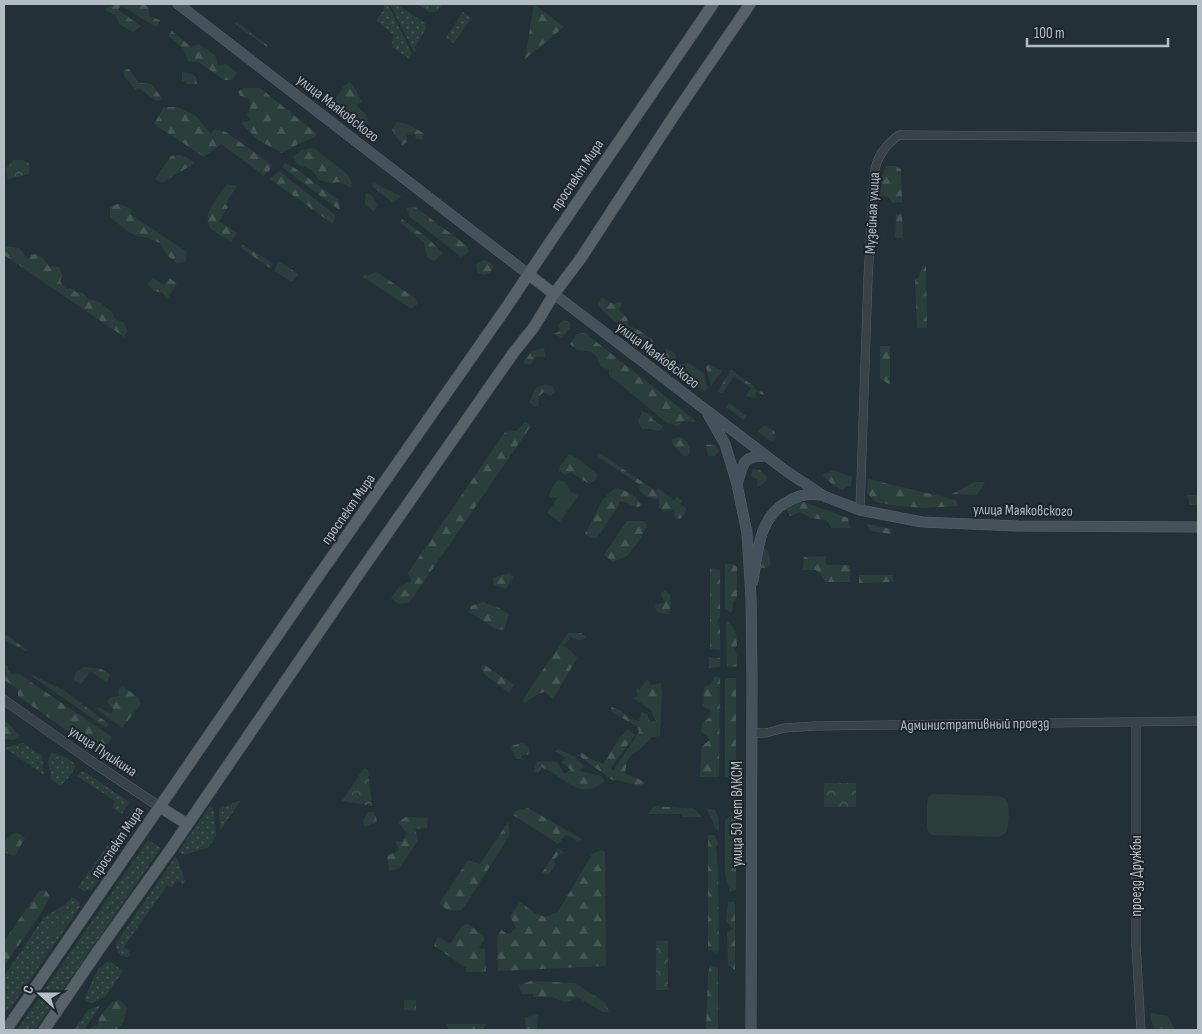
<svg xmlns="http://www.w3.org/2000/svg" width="1202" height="1034" viewBox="0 0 1202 1034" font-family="'Sofia Sans Condensed',sans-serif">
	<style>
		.grass { fill: url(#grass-dots) }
		.forest { fill: url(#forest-firs) }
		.park { fill: url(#park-crowns) }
		.garden { fill: #2a3e3b }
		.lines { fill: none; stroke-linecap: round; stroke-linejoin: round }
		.minor-casing { stroke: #565f66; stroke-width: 9 }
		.tertiary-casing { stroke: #565f66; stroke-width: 10 }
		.secondary-casing { stroke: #565f66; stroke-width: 11 }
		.primary-casing { stroke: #444d54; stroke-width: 12 }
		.minor { stroke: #384249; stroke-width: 8 }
		.tertiary { stroke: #384249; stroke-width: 9 }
		.secondary { stroke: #46525b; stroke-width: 10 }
		.primary { stroke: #566168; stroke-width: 11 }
		.labels { text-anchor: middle; stroke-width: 4; stroke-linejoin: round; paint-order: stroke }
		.street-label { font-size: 15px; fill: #b3bdc4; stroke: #1d262d }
	</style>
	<defs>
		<pattern id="grass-dots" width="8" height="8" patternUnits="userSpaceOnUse" patternTransform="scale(1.25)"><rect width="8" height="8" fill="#2a3e3b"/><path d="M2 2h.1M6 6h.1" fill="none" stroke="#465856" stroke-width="1.8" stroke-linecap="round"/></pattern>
		<pattern id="forest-firs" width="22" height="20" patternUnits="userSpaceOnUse" patternTransform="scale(1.25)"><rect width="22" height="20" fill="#2a3e3b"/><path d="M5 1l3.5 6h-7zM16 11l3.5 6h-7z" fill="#465856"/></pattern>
		<pattern id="park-crowns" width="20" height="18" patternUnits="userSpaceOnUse" patternTransform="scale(1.25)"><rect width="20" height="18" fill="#2a3e3b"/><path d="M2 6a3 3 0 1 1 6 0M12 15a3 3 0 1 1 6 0" fill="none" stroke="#465856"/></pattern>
	</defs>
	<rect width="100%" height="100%" fill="#243038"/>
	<path class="grass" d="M384,4H388L412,54L409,59L392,47L393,34L376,21L384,9Z
		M390,4H396L425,23L426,29L415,47L416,51L414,52Z
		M417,4H442L438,11L429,12Z
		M463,12L472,18L453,43L446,37Z
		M23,743L42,756L44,775L5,748Z
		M51,753C57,754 75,759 75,767C74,772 64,783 60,786L51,779L48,761Z
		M80,772H85L129,802L122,814L112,808L115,801L77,776Z
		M241,800L220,831L219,809Z
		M210,806L214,809L216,836L209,847L183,855L179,851Z
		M134,807L137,812V824L127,818Z
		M123,824L132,831L92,890L84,891L78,887Z
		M148,840L161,848L35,1030H17Z
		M175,857L178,860L185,881L183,884L177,880L171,888L167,885L124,947L129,951L130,955L128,957L121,956L117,952L116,943Z
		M72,897L79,902L80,907L10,1009L4,1012V976L44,917L66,904Z
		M107,962L112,963L123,971L105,997L91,1003L84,999L98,969Z
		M101,1005L84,1030H74L88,1010Z"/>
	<path class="forest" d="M112,4H144L149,8V16L160,20L157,27C144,21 134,12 121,6L118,10L141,26L133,32L119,24L116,16L104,9L113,5Z
		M534,4L564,27L525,59Z
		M236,22L266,44L268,48L235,24Z
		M172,31L191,47L199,44L215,55L218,65L226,64L237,73L232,80H224L200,63L188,61L183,48L168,36Z
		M124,69H129L139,83L151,84L163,99L156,101L150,97L141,89L136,90L124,76Z
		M182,72L192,74L196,77L197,84H187L182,80Z
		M350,82L356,90L362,102L356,105L367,116L368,123L365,125L334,101L344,86Z
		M245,88H260L316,133L315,137L298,144L282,153L258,140L241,123L251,120L247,115L250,108V99L240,96L238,91Z
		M164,107H178L196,116L211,134L215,129L226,132L272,165L269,171L263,175L221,144L204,157L154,124Z
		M397,122C407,123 415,128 424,134L423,140L416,139L415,134L407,135V142L402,145L392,130Z
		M314,148L347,174L352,183L351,188L340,182L330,183L319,180L312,170L297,164L293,157L302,150Z
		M179,155L186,157L195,163L162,183L155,179L171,156Z
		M285,163L296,169L338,200L340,209H338L282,167Z
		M886,166H895L901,169L902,202L893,203L888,197L880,196L882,176Z
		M279,171L335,215L333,224L270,179Z
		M374,183L401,196L393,203L372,186Z
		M227,184L237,186L225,204L228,207L219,221L237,233L231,242C226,238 214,232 210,228C201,215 220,194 227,184Z
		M366,192L373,197L377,205L374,212L365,204Z
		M117,204L125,206L132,210L130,214L187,252L185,262L177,263L168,256L160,243L148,238L135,235L126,230L110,217V207Z
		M414,206L466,245L469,252L461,257L410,217L407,208Z
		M896,214H902L903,238H895Z
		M402,219L425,236L443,253L434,261L427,257L424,243L400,222Z
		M243,245L273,263L270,268L241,248Z
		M6,246L19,248L29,260L31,255L36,254L42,257L49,266L59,267L62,275L60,281L66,289L71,288L76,292L83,293L88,299L101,303L112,312L115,319L124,323L127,331L124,337L4,255V247Z
		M484,260L490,262L493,267L490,273L484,275L477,272L476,264Z
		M279,261L298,274L292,282L274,271Z
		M922,266H926L927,328H917L915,280L919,277Z
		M377,272L415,298L417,304L412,309L363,277L365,274L368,275Z
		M153,278L164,285L169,278L177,283L167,300L163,293L154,291L147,284Z
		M602,298L613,304L618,302L622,303L619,310L627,318L629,326L637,329L652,339L655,349L648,348L636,340L637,335L633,333H629L607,315L598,305Z
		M564,320L570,322L571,326L562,338L554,334L560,331L558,325Z
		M585,333L695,420V422L683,421L678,426L667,423L609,375V369L601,367C596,352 592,351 577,350L570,344L577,334Z
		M880,346H890V385L880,378Z
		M544,348L545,357H536L530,365L523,363L532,351Z
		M667,348L675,354L678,365L688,363L704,373L707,388L705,392L660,359Z
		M709,364L722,371L711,386L706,367Z
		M731,370L754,386L756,390L763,392L764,395L755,392L757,399L746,396L751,388L734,376L723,393L717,392Z
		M544,385L552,386L555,392L550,396L544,392L538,397L539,405L535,407L529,402L536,388Z
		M729,403L746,416L744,420L726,407Z
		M642,411L650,414L653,420L663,426L662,429L659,431L651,429H642L638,422Z
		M525,422L531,426L409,603L398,604L391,598L399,587L412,581L408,573L505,432L516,431Z
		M764,425L774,431L776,437L772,442L758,432Z
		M680,437L687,441L690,450L688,456H684L673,445L672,439Z
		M715,444L719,451L715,456H708L706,445Z
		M598,452L656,491L658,488L674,500L677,497L682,501L680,504L686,508L685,514L680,519L674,517L675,509L664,512L659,507V499L647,497L639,490L640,485L603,460L597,458Z
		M569,454C579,457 589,468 598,475L596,479L589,484L571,472L565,475L559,471L560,466Z
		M753,469L760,470L767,477L766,481L758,487L757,479L751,476Z
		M833,470L852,477L851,485L842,490L833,485L822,475Z
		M868,479L956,500L958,506L925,508L898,506L876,502L867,493Z
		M975,482H985L977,495L952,494Z
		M615,488C626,490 634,494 641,504L639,507C631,506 627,501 619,501V505L597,538H591L585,534L603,499Z
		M1187,495H1198V505H1190Z
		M798,500L848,518L850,528H832L826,520L811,518L800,512L790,516L785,508Z
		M627,521H644L647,526L638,542L627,556L613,562L604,555Z
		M867,524L892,529L891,534L870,531Z
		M765,548L768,551L771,564L768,568H761L760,556Z
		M826,556V565H850V582H825L823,577L816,570H803L804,557Z
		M725,564H733L737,567V598L733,602V609L731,613L725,609Z
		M710,568L720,570V617L717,622L720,629V650L710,649Z
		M510,573L513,577L506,589L494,585L493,578Z
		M859,575H893V582L859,583Z
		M665,590L670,594L671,603L669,615L657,612L655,605L664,602L661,594Z
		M483,602L499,608L509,614L504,630L496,629L469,612L471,606Z
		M726,620C735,627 737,635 737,646L734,648L737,656V666L734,667H727Z
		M568,633H581L586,637L581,640L570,638L564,646L571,651L577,658L553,699L545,692C536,693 535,698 528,700L526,704L522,701Z
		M4,635L8,636L27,650L25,651L4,640Z
		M709,657L720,658V667L709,668Z
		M4,663L8,666V670L12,674H19L112,737L100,754L18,696V689L4,680V676L7,675L5,670H4Z
		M483,664L514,685L509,693L484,674L481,668Z
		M84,667L101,669L110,674L107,683L91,671L81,684L74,680L75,673Z
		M26,672L63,690L109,724L106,728Z
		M714,677H720L719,777H700L702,746L710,740L701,731L702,723L710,717V710L703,706L704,687L711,684Z
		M725,678H736V776L725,777Z
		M647,679L651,685L661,683L662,692L660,736L652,737L640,749L631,755L627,762L625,773C632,777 640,779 646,783L637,786L622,781L612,780L578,755L582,753L589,758L603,764L620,737L628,729L635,735L611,768L613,771L639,732L637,726L611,712V707L620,710L630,719L639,721L642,712L647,714L650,722L656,721L651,710L633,698L638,695L636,689L641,688Z
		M123,687L138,697L141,704L122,728L95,708L99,707L111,714L114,710L107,702L111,697L119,696L118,689Z
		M4,719L20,736L14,740L4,739Z
		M523,743L529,748L528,755H522V759H516L511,747L514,745Z
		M559,749L575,757L585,767L578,770L587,773L602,776L604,782C584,797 573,786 556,775C552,771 546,770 541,767L538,773L534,772L537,761L557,762L564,774L571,770L561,762L566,758L555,751Z
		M654,806L695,809L702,817H682V814H648Z
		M528,808L582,839L578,841L566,835L558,844L513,815L515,811Z
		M706,808L715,810L718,817L719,830L715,829L712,819Z
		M367,812H375L377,822L365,827L363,822Z
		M728,812H736V889L730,892L725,874V820L732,815Z
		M406,817L428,818L427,828L415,829L418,840L399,869L389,871L387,856L399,850L395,841L402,842L407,833L398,822Z
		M508,822L510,835L462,910L449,911L439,904L468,860L480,864Z
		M17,832L25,838L15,856L6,853C2,842 6,836 17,832Z
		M708,835H714L718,843L716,848L718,870L719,951L715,953L708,949Z
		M558,848L565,853L559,854L554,860L555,865L549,875L542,873Z
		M601,850L605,852L606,966L498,971L497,938L501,930L509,934L516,928L510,916L520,902L535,913L545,917L558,912L592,854Z
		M46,890L50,897L40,915L4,966V941L39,891Z
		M728,902H735V970L728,965L727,932L733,929L726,921Z
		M67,909L66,917L58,928V933L51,937L48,932L63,911Z
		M468,924L484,936V940L479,948L485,949L486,972H466V968L434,946L438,936L450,944L462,926Z
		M710,965L718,968V1030H706L708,974Z
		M531,981L575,983L606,1003L609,1012H602L577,997C563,1007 562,999 550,997C545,997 539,997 533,997V994H521L519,985Z
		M120,1000L127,1007L124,1021L117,1030H90L92,1027L98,1024L99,1017L112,1002Z
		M1150,1013L1168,1016L1175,1030L1153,1028Z
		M538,1015L537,1030H526L525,1017Z
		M446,1024H486L483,1030H449Z"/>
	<path class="park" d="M13,160H24L30,164L29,174L8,179L6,169Z
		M364,768L368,770L372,806L342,801Z
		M824,783H856V807H824Z
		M656,941H668V990H656Z
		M404,1000H416V1011L404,1010Z"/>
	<path class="garden" d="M558,480L563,481L568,485L569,490L578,496L560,522L547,513L558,497L554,498L549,496L552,488Z
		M935,794L999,796C1001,797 1004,797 1006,800C1010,804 1009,827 1006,832C1004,835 1002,835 999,837L932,835L928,832L927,828V804L928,798L931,795Z"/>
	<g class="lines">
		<g class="minor-casing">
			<path id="minor" d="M860,510L868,278L874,175C876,157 885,145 899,135L1198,137
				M1136,722V945L1141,1030
				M752,733H766L784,728L815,726L1198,721"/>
		</g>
		<g class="tertiary-casing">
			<path id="tertiary" d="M4,700L88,759L160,807"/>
		</g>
		<g class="secondary-casing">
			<path id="secondary" d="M178,4L528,274
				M554,294L786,471L824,496L834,500L860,510L922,522L1018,526L1198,527
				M708,414L725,444L737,484L747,533L751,597L752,678L751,1030
				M737,484C744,464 741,456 766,456
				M753,581C758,552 758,518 787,502C798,495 808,493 820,495"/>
		</g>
		<g class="primary-casing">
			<path id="primary" d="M528,274L554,294
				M160,807L187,824
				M6,1030L315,581L506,308L548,245L713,4
				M44,1030L100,948L170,850L354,581L514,352L534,327L554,294L581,258L675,114L750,4"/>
		</g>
		<use href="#minor" class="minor"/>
		<use href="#tertiary" class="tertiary"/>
		<use href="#secondary" class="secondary"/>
		<use href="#primary" class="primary"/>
	</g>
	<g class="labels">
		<g class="street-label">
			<text transform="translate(338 108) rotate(38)" y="5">улица Маяковского</text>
			<text transform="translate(577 175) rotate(-56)" y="5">проспект Мира</text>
			<text transform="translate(872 213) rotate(-87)" y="5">Музейная улица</text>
			<text transform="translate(658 355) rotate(37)" y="5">улица Маяковского</text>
			<text transform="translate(348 509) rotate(-55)" y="5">проспект Мира</text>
			<text transform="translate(1023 510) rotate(1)" y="5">улица Маяковского</text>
			<text transform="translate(975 724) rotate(-1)" y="5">Административный проезд</text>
			<text transform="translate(103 751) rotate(34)" y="5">улица Пушкина</text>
			<text transform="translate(737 814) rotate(-90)" y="5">улица 50 лет ВЛКСМ</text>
			<text transform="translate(117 842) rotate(-56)" y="5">проспект Мира</text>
			<text transform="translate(1136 876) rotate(-90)" y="5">проезд Дружбы</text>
		</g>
	</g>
	<rect width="1202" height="1034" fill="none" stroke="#b3bdc4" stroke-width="10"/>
	<g transform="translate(40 994) rotate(291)" stroke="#1d262d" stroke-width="4" paint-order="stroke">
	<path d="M0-4L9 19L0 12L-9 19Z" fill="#b3bdc4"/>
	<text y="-8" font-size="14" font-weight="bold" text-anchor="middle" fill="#b3bdc4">С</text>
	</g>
	<path d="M1027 38v8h141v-8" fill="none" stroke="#b3bdc4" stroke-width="2.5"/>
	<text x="1034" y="38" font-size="15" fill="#b3bdc4" stroke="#1d262d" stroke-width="4" paint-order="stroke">100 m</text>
</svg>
